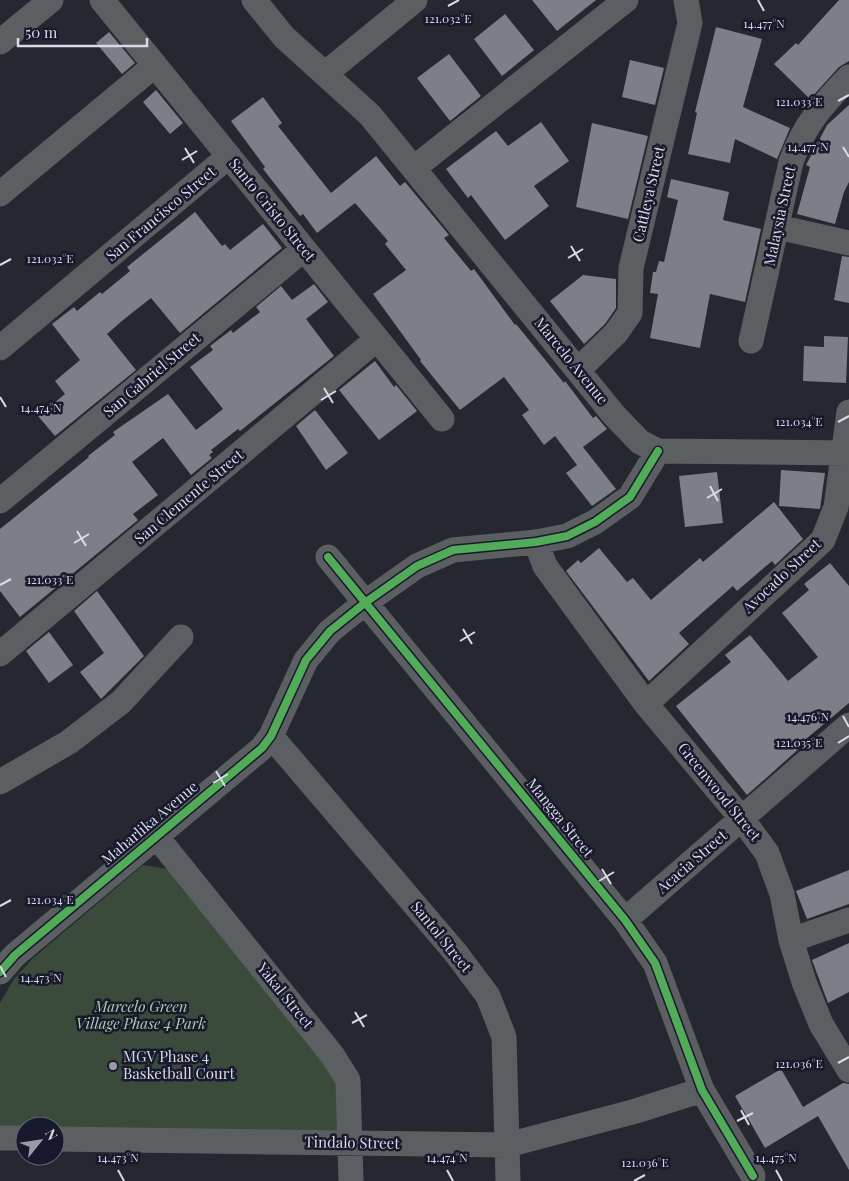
<svg xmlns="http://www.w3.org/2000/svg" width="849" height="1181" viewBox="0 0 849 1181" font-family="'Playfair Display',serif">
	<style>
		.green { fill: #3a4b3c }
		.building { fill: #7d7e88 }
		.lines { fill: none; stroke-linecap: round; stroke-linejoin: round }
		.minor { stroke: #5b5f62; stroke-width: 25 }
		.cycleway-casing { stroke: #18192c; stroke-width: 11 }
		.cycleway { stroke: #51ab58; stroke-width: 8 }
		.ticks { fill: none; stroke: #d9dae8; stroke-width: 2 }
		.poi-dot { fill: #9b9ba8; stroke: #18192c; stroke-width: 2 }
		.labels { text-anchor: middle; stroke-width: 5; stroke-linejoin: round; paint-order: stroke }
		.street-label { font-size: 15px; fill: #d9dae8; stroke: #18192c }
		.park-label { font-size: 15px; font-style: italic; fill: #a6d0a9; stroke: #18192c }
		.poi-label { font-size: 15px; fill: #d9dae8; stroke: #18192c; text-anchor: start }
		.ticks-label { font-size: 12px; text-anchor: middle; fill: #d9dae8; stroke: #18192c; stroke-width: 5; stroke-linejoin: round; paint-order: stroke }
	</style>
	<rect width="100%" height="100%" fill="#272732"/>
	<path class="green" d="M143,865L167,869L340,1084L341,1131L0,1127V1003L14,979L32,959Z"/>
	<path class="building" d="M532,0H596L557,31Z
		M839,0H849V61L839,67L810,99L774,64L796,43L798,45Z
		M505,14L534,50L502,76L474,39Z
		M716,27L762,39L743,107L790,128L777,159L735,139L730,163L688,154L697,113L695,112Z
		M109,32L135,63L122,74L96,43Z
		M449,54L481,96L450,121L417,78Z
		M630,60L664,68L655,105L622,97Z
		M156,90L183,123L170,134L143,102Z
		M263,97L282,123L278,126L331,193L376,156L400,186L405,182L449,235L444,238L471,271L474,269L515,325L516,324L564,383L565,381L593,418L596,416L607,429L583,447L616,489L592,506L566,473L577,465L555,436L544,445L522,415L529,410L504,377L460,410L420,361L421,360L373,294L406,270L385,244L388,241L355,203L317,233L303,214L300,216L263,169L265,167L231,121Z
		M849,105V182L844,192L835,224L797,214L810,167L806,165L827,125Z
		M541,122L569,161L534,186L549,206L505,240L471,195L468,198L446,169L496,131L508,146Z
		M592,123L648,136L628,219L576,207Z
		M671,179L729,192L723,220L761,229L745,302L710,294L700,348L650,338L658,294L650,293L653,272H656L659,261L664,262L678,200L667,197Z
		M195,212L222,246L225,244L230,250L263,224L282,248L180,333L151,298L123,320L107,334L136,370L55,436L38,416L65,394L55,381L80,360L52,324L74,307L77,311L100,292L102,294L130,271L127,267Z
		M842,256L849,257V303L834,300Z
		M583,275L616,279V308L605,324L584,344L550,301Z
		M314,284L328,302L306,319L334,356L240,431L238,429L211,450L213,452L209,455L212,458L191,475L163,438L132,462L158,495L133,514L138,520L20,617L0,591V529L89,457L88,456L115,435L113,432L168,394L196,430L223,409L190,367L213,350L210,346L231,330L233,333L260,312L256,307L281,286L292,300Z
		M824,336L848,337L846,383L803,381L804,346L824,347Z
		M375,361L394,387L396,385L417,411L379,440L339,390Z
		M315,410L348,453L326,470L296,426Z
		M781,470L825,473L820,509L779,506Z
		M717,472L723,523L685,527L679,476Z
		M774,502L803,539L775,565L772,561L737,591L733,586L679,633L689,644L649,681L566,571L578,560L581,563L599,548L627,582L633,578L651,600L700,558L703,562Z
		M830,563L849,586V703L800,744L802,746L747,795L676,706L731,662L725,655L750,635L788,681L818,657L782,613L809,590L804,584Z
		M97,591L144,656L101,699L80,672L104,653L74,611Z
		M49,632L73,665L49,683L26,651Z
		M849,870V904L807,919L796,891Z
		M849,943V992L828,1003L812,960Z
		M781,1069L803,1107L843,1083L849,1084V1170L818,1116L765,1148L735,1096Z"/>
	<g class="lines">
		<path class="minor" d="M102,0L442,419
			M254,0L284,37L370,115L614,415L640,442L658,451L849,453
			M0,42L51,0
			M326,73L415,0
			M414,168L626,0
			M0,194L155,65
			M778,227L849,243
			M751,341L791,162C804,125 822,105 849,77
			M0,348L229,156
			M578,370L616,333L630,313L631,268L690,23L686,0
			M0,501L304,249
			M536,542L545,566L646,704L742,819L767,853L782,894L791,940L804,982L821,1024L849,1070
			M328,557L625,920L655,963L702,1090L753,1176
			M0,654L377,339
			M646,704L823,540L836,507L849,412
			M271,736L455,952L488,996L504,1037L508,1181
			M0,782L69,742L121,702L181,637
			M156,836L333,1056L348,1080L351,1181
			M625,920L849,725
			M791,940L849,920
			M0,972L15,955L262,748L271,736L306,660L330,631L366,602L417,566L453,550L536,542L567,536L595,522L630,497L658,451
			M0,1138H25
			M55,1139L508,1145L636,1111L702,1090"/>
		<g class="cycleway-casing">
			<path id="cycleway" d="M328,557L625,920L655,963L702,1090L753,1176
				M0,972L15,955L262,748L271,736L306,660L330,631L366,602L417,566L453,550L536,542L567,536L595,522L630,497L658,451"/>
		</g>
		<use href="#cycleway" class="cycleway"/>
	</g>
	<path class="ticks" d="M758,0L764,11M448,6L459,0M838,101L849,95M843,147L849,157M185,148L194,163M182,160L197,151M571,246L580,261M568,258L583,249M0,265L11,259M324,388L333,403M0,397L6,407M321,400L336,391M838,422L849,416M710,486L718,501M707,498L722,489M77,531L86,546M74,543L89,534M0,585L11,579M463,629L472,644M460,641L475,632M843,716L849,727M838,743L849,736M216,771L225,786M213,783L228,774M602,869L611,884M599,881L614,872M0,906L11,900M0,966L6,977M355,1012L364,1027M352,1023L367,1015M838,1063L849,1057M741,1110L749,1125M737,1121L753,1113M118,1170L124,1181M447,1170L453,1181M776,1170L782,1181M634,1181L645,1175"/>
	<circle class="poi-dot" cx="113" cy="1066" r="5"/>
	<g class="labels">
		<g class="street-label">
			<text transform="translate(649 194) rotate(-77)" y="5">Cattleya Street</text>
			<text transform="translate(272 210) rotate(51)" y="5">Santo Cristo Street</text>
			<text transform="translate(161 214) rotate(-40)" y="5">San Francisco Street</text>
			<text transform="translate(780 216) rotate(-78)" y="5">Malaysia Street</text>
			<text transform="translate(571 361) rotate(51)" y="5">Marcelo Avenue</text>
			<text transform="translate(152 375) rotate(-40)" y="5">San Gabriel Street</text>
			<text transform="translate(189 497) rotate(-40)" y="5">San Clemente Street</text>
			<text transform="translate(782 576) rotate(-43)" y="5">Avocado Street</text>
			<text transform="translate(719 792) rotate(51)" y="5">Greenwood Street</text>
			<text transform="translate(560 818) rotate(51)" y="5">Mangga Street</text>
			<text transform="translate(150 823) rotate(-40)" y="5">Maharlika Avenue</text>
			<text transform="translate(692 862) rotate(-41)" y="5">Acacia Street</text>
			<text transform="translate(441 937) rotate(51)" y="5">Santol Street</text>
			<text transform="translate(285 996) rotate(51)" y="5">Yakal Street</text>
			<text transform="translate(352 1143) rotate(1)" y="5">Tindalo Street</text>
		</g>
		<g class="park-label">
			<text x="141" y="1012">Marcelo Green<tspan x="141" dy="17">Village Phase 4 Park</tspan></text>
		</g>
		<g class="poi-label">
			<text x="123" y="1062">MGV Phase 4<tspan x="123" dy="17">Basketball Court</tspan></text>
		</g>
	</g>
	<g class="ticks-label">
		<text x="448" y="23">121.032°E</text>
		<text x="764" y="28">14.477°N</text>
		<text x="799" y="106">121.033°E</text>
		<text x="808" y="151">14.477°N</text>
		<text x="50" y="263">121.032°E</text>
		<text x="41" y="412">14.474°N</text>
		<text x="799" y="426">121.034°E</text>
		<text x="50" y="584">121.033°E</text>
		<text x="808" y="721">14.476°N</text>
		<text x="799" y="747">121.035°E</text>
		<text x="50" y="904">121.034°E</text>
		<text x="41" y="982">14.473°N</text>
		<text x="799" y="1068">121.036°E</text>
		<text x="118" y="1162">14.473°N</text>
		<text x="447" y="1162">14.474°N</text>
		<text x="776" y="1162">14.475°N</text>
		<text x="645" y="1167">121.036°E</text>
	</g>
	<g transform="translate(40 1141) rotate(60)"><circle r="24" fill="#18192c" stroke="#656677"/>
	<path d="M0-4L9 19L0 12L-9 19Z" fill="#9b9ba8"/>
	<text y="-8" font-size="14" font-weight="bold" text-anchor="middle" fill="#d9dae8">N</text>
	</g>
	<path d="M18 38v8h129v-8" fill="none" stroke="#d9dae8" stroke-width="2.5"/>
	<text x="25" y="38" font-size="15" fill="#d9dae8" stroke="#18192c" stroke-width="4" paint-order="stroke">50 m</text>
</svg>
